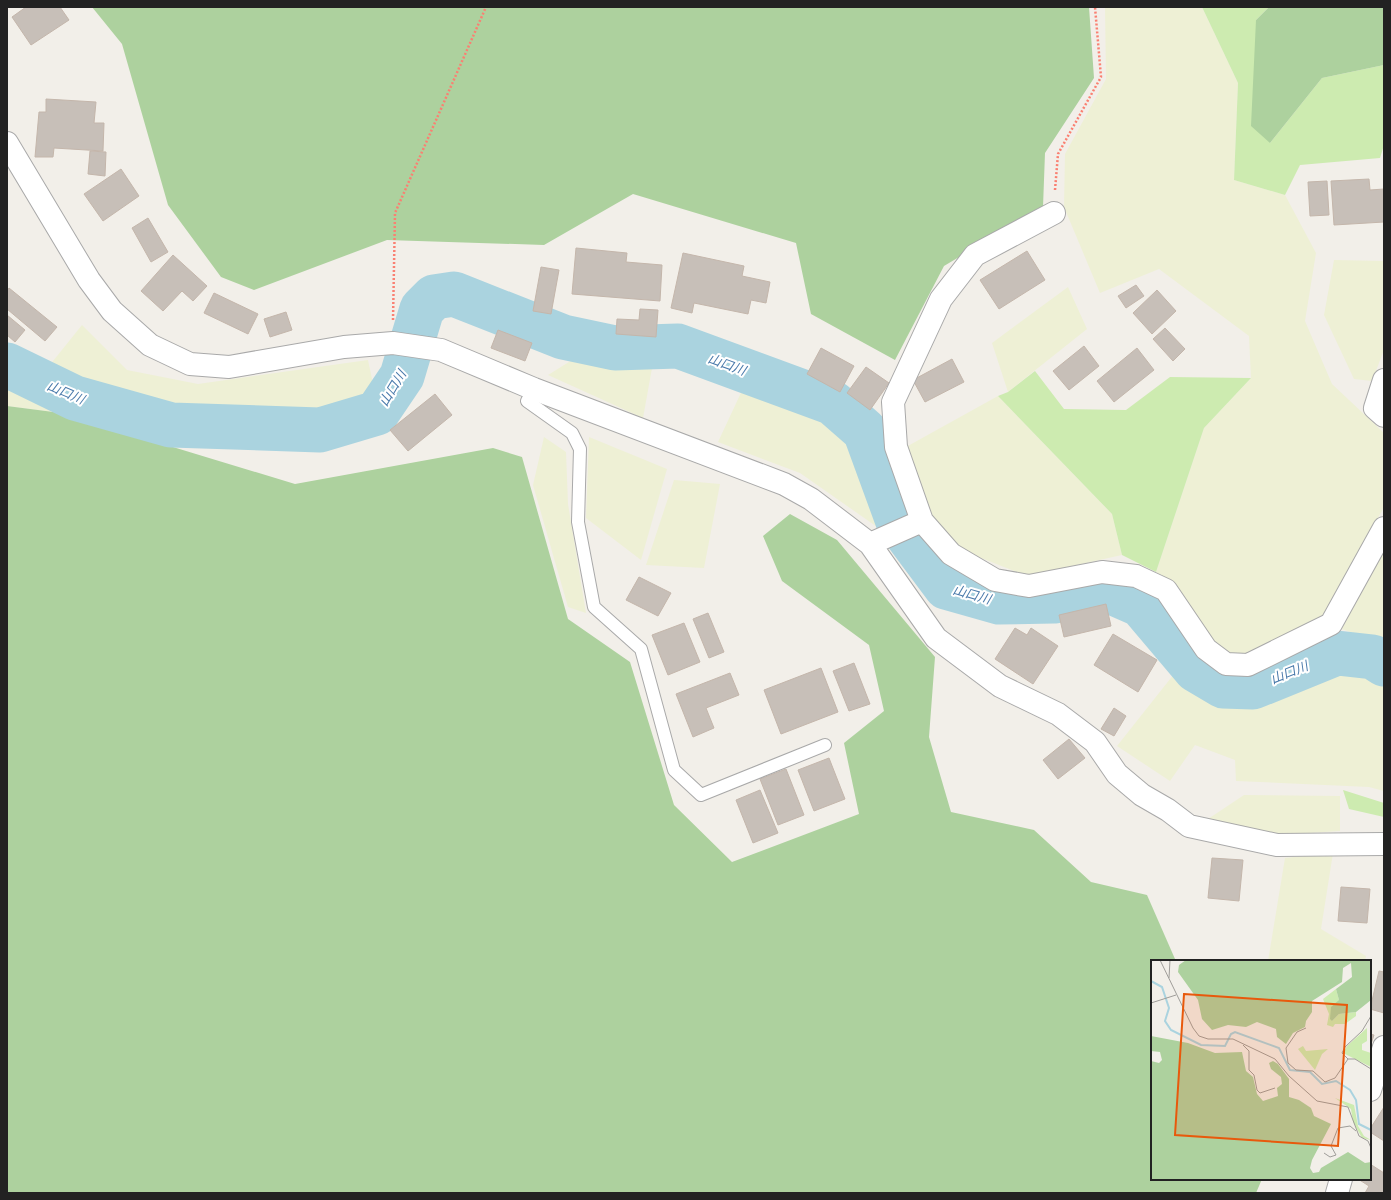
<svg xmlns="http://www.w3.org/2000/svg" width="1391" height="1200" viewBox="0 0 1391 1200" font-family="Mulish,'Noto Sans JP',sans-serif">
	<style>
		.farmland { fill: #eef0d5 }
		.grass { fill: #cdebb0 }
		.forest { fill: #add19e }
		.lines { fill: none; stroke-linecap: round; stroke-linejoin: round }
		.river { stroke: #aad3df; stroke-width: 45 }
		.building { fill: #c7bfb8; stroke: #c4b6ab }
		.lane-casing { stroke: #a9a9a9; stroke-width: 14 }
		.street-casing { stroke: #a9a9a9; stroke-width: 24 }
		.path { stroke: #fa8072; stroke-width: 2.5; stroke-dasharray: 2 2; stroke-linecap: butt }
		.lane { stroke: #fff; stroke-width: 12 }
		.street { stroke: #fff; stroke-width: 22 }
		.labels { text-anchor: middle; stroke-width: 4; stroke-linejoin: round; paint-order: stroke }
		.water-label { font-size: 13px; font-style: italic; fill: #4a7aab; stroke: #fff }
		.inset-river { fill: none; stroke: #aad3df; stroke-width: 2 }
		.inset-road { fill: none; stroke: #9f9d99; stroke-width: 1 }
		.view { fill: #e8590c; fill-opacity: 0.15; stroke: #e8590c; stroke-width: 2 }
		.inset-edge { fill: none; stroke: #222; stroke-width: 2 }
	</style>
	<rect width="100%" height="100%" fill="#f2efe9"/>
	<path class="farmland" d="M1105,7H1202L1238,83L1234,180L1285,195L1316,253L1305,321L1332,384L1384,433V507L1324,616L1245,658L1217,648L1156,572L1204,428L1251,378L1249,336L1159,269L1100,293L1064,207L1065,154L1106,79Z
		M1334,260L1384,261V350L1372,381L1354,379L1324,315Z
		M1068,287L1087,329L1008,392L992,343Z
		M82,325L127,370L198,384L368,360L376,398L344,412L178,413L97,392L49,366Z
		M585,352L654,357L643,418L548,375Z
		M746,382L852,428L880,529L800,473L718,442Z
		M7,383L61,413L7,406Z
		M998,396L1112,514L1122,555L1027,576L966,552L935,523L906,447Z
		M544,437L566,452L568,504L586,613L568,607L533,485Z
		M589,437L667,469L641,560L586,518Z
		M674,480L720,484L704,568L646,565Z
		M1384,548V644L1342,629Z
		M1349,664L1384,683V791L1369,787L1236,781L1235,760L1195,745L1170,781L1117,746L1178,669L1223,700L1256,701Z
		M1244,795L1340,796V831L1277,835L1205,821Z
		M1333,853L1321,929L1366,956L1365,961H1268L1285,858Z"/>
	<path class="grass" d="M1202,7H1269L1256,20L1270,143L1322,78L1384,65V145L1380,158L1300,165L1285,195L1234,180L1238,83Z
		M1035,371L1064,409L1126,410L1170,377L1251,378L1204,428L1156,572L1122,555L1112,514L998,396L1008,392Z
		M1343,790L1384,803V817L1349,809Z"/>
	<path class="forest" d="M92,7H1089L1094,78L1045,153L1043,207L944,266L895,360L811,314L796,243L633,194L544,245L387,240L254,290L221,277L168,205L122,44Z
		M1269,7H1384V65L1322,78L1270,143L1251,126L1256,20Z
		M7,406L61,413L295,484L493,448L522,457L568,619L630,662L674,805L732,862L859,814L844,743L884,711L869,645L782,581L763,536L790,514L837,540L935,657L929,737L951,812L1034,830L1091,882L1147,895L1175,959L1179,961H1152V1179H1262L1256,1193H7Z"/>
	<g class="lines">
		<path class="river" d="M7,365L75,398L171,425L320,430L377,413L402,376L422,309L434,297L454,294L563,337L615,348L678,346L833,403L865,431L899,524L946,587L999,602L1054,601L1109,591L1141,605L1196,670L1223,686L1253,687L1337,653L1373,657L1384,664"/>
	</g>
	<path class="building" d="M26,7H60L69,20L31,45L12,17Z
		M46,99L96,102L94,123H104L103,151L54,148L53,157H35L39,112H46Z
		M90,151L106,152L105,176L88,174Z
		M121,169L139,196L103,221L84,194Z
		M1369,179L1370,190L1384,189V222L1334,225L1331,181Z
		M1327,181L1329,215L1310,216L1308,182Z
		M148,218L168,252L151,262L132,228Z
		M576,248L627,253L626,262L662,265L660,301L572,294Z
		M1027,251L1045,280L999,309L980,280Z
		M683,253L744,266L742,276L770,282L766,303L751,300L748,314L694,303L692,313L671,308Z
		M173,255L207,286L193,301L182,291L163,311L141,291Z
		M541,267L559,270L551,314L533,311Z
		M1136,285L1144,296L1126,308L1118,296Z
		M9,288L57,327L45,341L7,309V291Z
		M1157,290L1176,311L1152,334L1133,313Z
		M214,293L258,314L248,334L204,313Z
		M640,309L658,310L656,337L616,334L617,319L639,320Z
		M286,312L292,330L270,337L264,319Z
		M7,315L25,330L15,342L7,335Z
		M1165,328L1185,349L1173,361L1153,339Z
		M498,330L532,343L525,361L491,348Z
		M1084,346L1099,366L1069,390L1053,371Z
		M821,348L854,366L840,392L807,374Z
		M1137,348L1154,370L1114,402L1097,381Z
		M952,359L964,382L925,402L913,380Z
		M866,367L889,383L870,410L847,393Z
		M435,394L452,415L408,451L390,430Z
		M639,577L671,593L658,616L626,600Z
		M1106,604L1111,626L1064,637L1059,615Z
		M708,613L724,652L709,658L693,619Z
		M684,623L700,662L668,675L652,635Z
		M1015,628L1027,635L1031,628L1058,646L1033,684L995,659Z
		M1113,634L1157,660L1138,692L1094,665Z
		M854,663L870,704L849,711L833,671Z
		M821,668L838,712L781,734L764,690Z
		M730,673L739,695L706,708L714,728L693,737L676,694Z
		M1114,708L1126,716L1114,736L1101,729Z
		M1069,739L1085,758L1058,779L1043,760Z
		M829,758L845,799L814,811L798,770Z
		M786,769L804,815L778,825L760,779Z
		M760,790L778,833L753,843L736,800Z
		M1212,858L1243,860L1239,901L1208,898Z
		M1341,887L1370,889L1367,923L1338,921Z
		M1379,971L1384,972V1013L1370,1009Z
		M1370,1034L1374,1035L1370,1047Z
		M1384,1107V1141L1370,1132V1129Z
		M1370,1164L1384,1173V1193H1365L1369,1186L1358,1179H1370Z"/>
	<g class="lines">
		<g class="lane-casing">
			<path id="lane" d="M534,389L527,401L572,433L580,449L578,522L594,607L641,649L674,770L701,795L825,745"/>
		</g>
		<g class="street-casing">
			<path id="street" d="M7,143L89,280L112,311L150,345L190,364L229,367L344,347L393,343L441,350L534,389L784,484L811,499L870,544L936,638L1000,686L1058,714L1095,742L1117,774L1142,795L1168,810L1189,826L1277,845L1384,844
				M1054,213L975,255L941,299L893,402L896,447L922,521L951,554L995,580L1029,586L1102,572L1136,576L1166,590L1206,649L1226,664L1248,665L1331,624L1384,528
				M1384,380L1375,408L1384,416
				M870,544L922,521
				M1370,1090L1384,1047
				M1337,1193L1341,1179"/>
		</g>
		<path class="path" d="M1055,190L1058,154L1101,77L1095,7
			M393,320L395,213L486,7"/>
		<use href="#lane" class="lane"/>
		<use href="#street" class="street"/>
	</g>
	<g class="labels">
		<g class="water-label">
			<text transform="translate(727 364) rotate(20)" y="5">山口川</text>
			<text transform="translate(392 388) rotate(-59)" y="5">山口川</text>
			<text transform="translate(66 392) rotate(23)" y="5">山口川</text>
			<text transform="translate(972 594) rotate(16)" y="5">山口川</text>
			<text transform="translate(1289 672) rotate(-22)" y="5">山口川</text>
		</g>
	</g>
	<g transform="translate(1151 960)">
		<rect width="220" height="220" fill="#f2efe9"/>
		<path d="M185,29L188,40L181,61L188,54L205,52V56L194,64H184L182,67L176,65L178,54L172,39ZM216,68V81L211,84V90L220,93V107L192,93L196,86ZM152,86L155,91L177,89L171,94L164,110L147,89ZM184,138L203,145L207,166L213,176L220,180L211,178L202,162L200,149Z" fill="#cdebb0"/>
		<path d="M35,0H220V40L205,52L188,54L181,61L179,59L180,47L188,40L185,29L201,17L200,3L192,8L191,22L161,41V52L155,61L154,67L142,73L135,84L126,77L125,69L106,62L95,67L77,65L61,70L51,59L47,40L27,12L28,5ZM0,76L37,83L64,93L91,92L95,111L102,117L106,134L112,141L127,136L126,128L131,124L130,117L120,109L118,103L122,101L127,104L138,119V137L148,140L160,148L163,156L180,164L161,200L159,208L162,213L168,212L170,208L197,192L214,203L220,202V220H0V101L8,103L11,100L9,92L0,91Z" fill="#add19e"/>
		<path class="inset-river" d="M0,21L11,27L18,48L14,61L20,70L50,85L74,86L80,74L84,72L128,88L139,110L159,112L171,124L185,121L199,130L205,140L208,164L220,170"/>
		<path class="inset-road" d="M9,0L42,68L48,76L57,79H82L124,99L138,116L166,141L197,147L208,176L217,181L220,188M18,18L19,0M0,43L25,35M155,68L146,72L135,88L137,103L145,110L162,111L174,122L184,118L197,99H204L220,109M92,85L98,91V110L103,115L106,130L109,133L124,128M197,99L191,93L194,87L211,71L220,56M173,193L179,197L185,195L180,186L187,168L199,166L205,171"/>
		<path class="view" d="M33,34L196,45L187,186L24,175Z"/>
		<rect width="220" height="220" class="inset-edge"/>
	</g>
	<rect width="1391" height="1200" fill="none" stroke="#222222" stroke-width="16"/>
</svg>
